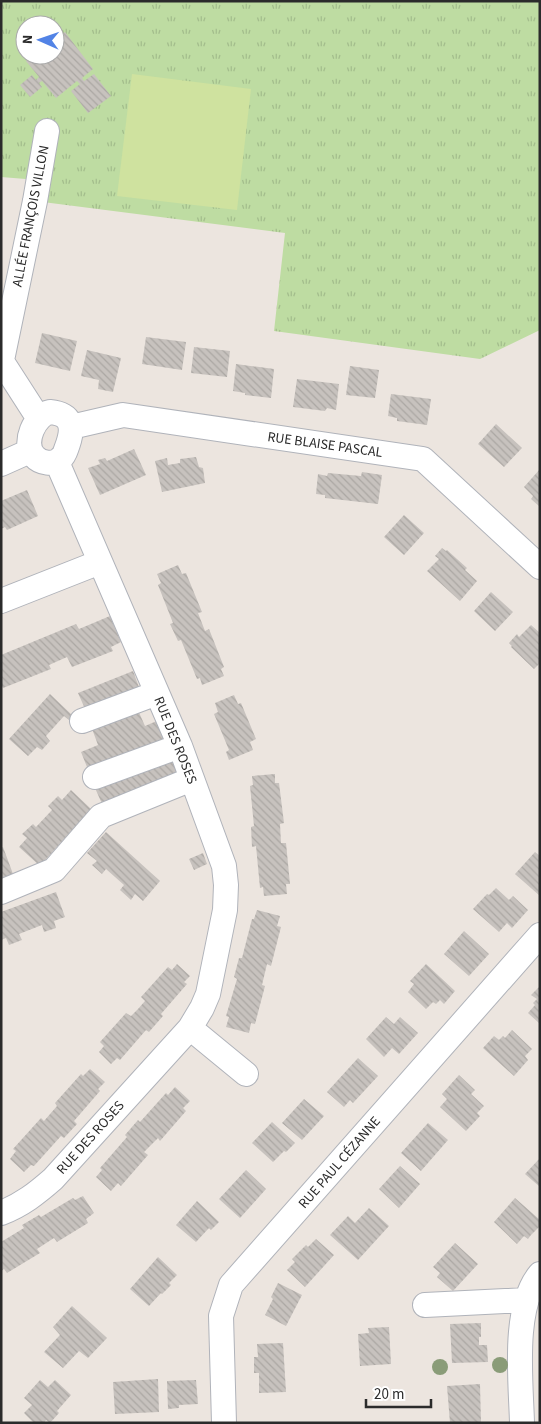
<svg xmlns="http://www.w3.org/2000/svg" width="541" height="1424" viewBox="0 0 541 1424" font-family="'Source Sans 3',sans-serif">
	<style>
		.grass { fill: url(#grass-tufts); fill-rule: evenodd }
		.pitch { fill: #cfe29f }
		.building { fill: url(#building-back-hatch) }
		.lines { fill: none; stroke-linecap: round; stroke-linejoin: round }
		.minor-casing { stroke: #b0b3ba; stroke-width: 26 }
		.minor { stroke: #fff; stroke-width: 24 }
		.tree { fill: #8a9c78 }
		.labels { text-anchor: middle; stroke-width: 5; stroke-linejoin: round; paint-order: stroke }
		.street-label { font-size: 14px; fill: #2b2b2b; stroke: #fff }
	</style>
	<defs>
		<pattern id="grass-tufts" width="24" height="20" patternUnits="userSpaceOnUse" patternTransform="scale(1.25)"><rect width="24" height="20" fill="#bedca2"/><path d="M3 7l-1-3M5 7V3M7 7l1-3M15 17l-1-3M17 17v-4M19 17l1-3" fill="none" stroke="#a3bd8c"/></pattern>
		<pattern id="building-back-hatch" width="6" height="6" patternUnits="userSpaceOnUse" patternTransform="scale(1.25)"><rect width="6" height="6" fill="#c7c2be"/><path d="M-1 5l2 2M0 0l6 6M5-1l2 2" fill="none" stroke="#aba7a3"/></pattern>
	</defs>
	<rect width="100%" height="100%" fill="#ece5df"/>
	<path class="grass" d="M1,1H540V330L480,359L274,331L285,233L35,201L38,180L1,177ZM25,25H55V55H25Z"/>
	<path class="pitch" d="M132,74L251,89L237,210L117,196Z"/>
	<path class="building" d="M65,32L93,69L82,78L84,81L94,74L111,96L88,113L71,91L80,84L77,81L56,98L42,81L39,83L42,87L30,97L20,85L32,75L36,80L39,77L26,61L34,55H55V39Z
		M42,333L77,341L70,371L35,363Z
		M146,337L186,342L182,370L142,364Z
		M194,347L230,351L227,377L191,373Z
		M87,350L121,358L113,392L98,389L99,380L81,376Z
		M236,364L274,369L271,398L245,395V393L233,391Z
		M350,366L379,370L375,398L346,395Z
		M297,379L339,384L336,410L327,408L325,411L293,407Z
		M391,394L431,399L427,425L397,421V418L388,416Z
		M496,424L522,448L504,467L478,444Z
		M134,449L146,475L100,495L88,468L100,464L98,460L105,458L107,461Z
		M196,457L199,467L203,468L205,483L162,492L155,461L167,458L168,465L180,463V459Z
		M540,469V507L531,499L533,496L524,487Z
		M362,472L382,475L378,504L325,498V495L316,494L318,474L327,476L328,473L361,476Z
		M27,490L38,516L7,530L5,527L1,529V501Z
		M404,515L424,533L404,555L384,537Z
		M442,548L446,551L447,550L467,568L465,570L477,581L460,601L427,571L439,559L435,556Z
		M178,565L182,574L186,573L202,612L198,613L205,631L209,629L224,667L221,669L224,676L202,685L200,678L197,679L181,640L178,641L170,624L173,623L158,585L161,583L157,574Z
		M491,592L513,612L495,631L474,611Z
		M110,616L121,642L111,647L113,651L72,667L67,657L49,665L51,669L3,688L1,685V655L76,624L79,629Z
		M531,625L540,633V663L534,669L511,647L512,646L509,643L517,634L519,637Z
		M133,671L140,690L86,711L78,693Z
		M50,694L73,716L69,720L64,716L46,736L50,741L42,750L37,747L28,756L9,739Z
		M234,695L238,704L241,703L256,739L250,742L253,750L229,760L226,752L229,750L214,714L218,712L215,703Z
		M137,708L145,726L159,720L168,740L89,772L81,752L98,745L91,726Z
		M174,756L181,775L103,806L95,788Z
		M275,774V783H279L284,823L280,824L281,843H286L290,884H286L287,894L264,896L263,887L260,888L256,846L252,847L251,827L254,826L250,786L253,785L252,776Z
		M71,790L91,809L40,866L19,847L27,838L22,834L33,824L36,827L52,810L48,806L58,796L62,800Z
		M106,832L160,881L143,901L135,894L131,900L120,890L124,885L106,869L102,874L92,865L97,861L87,853Z
		M3,847L13,874L1,878V848Z
		M535,852L540,856V896L515,874Z
		M203,853L207,864L194,870L189,859Z
		M496,888L509,900L513,896L528,910L512,928L507,923L499,932L473,909L487,894L489,895Z
		M56,892L65,917L54,921L56,928L44,932L42,925L19,934L22,940L9,945L6,938L1,940V912Z
		M257,910L280,916L277,926L281,927L271,966L267,964L262,985L265,986L255,1024L251,1023L249,1033L226,1027L229,1017L226,1016L237,979L234,977L239,958H242L252,919H254Z
		M464,931L489,954L469,976L444,954Z
		M177,964L190,976L184,982L187,984L161,1014L163,1016L149,1032L146,1030L120,1060L117,1058L111,1064L99,1052L104,1046L100,1042L126,1013L131,1016L138,1009L145,1001L141,997L168,967L172,970Z
		M426,964L455,991L444,1004L440,1000L436,1004L433,1002L426,1009L408,992L414,984L410,981Z
		M540,986V1024L528,1013L535,1005L533,1003L537,999L531,995Z
		M386,1017L394,1024L400,1017L418,1033L399,1054L392,1048L384,1057L366,1039Z
		M512,1030L532,1049L525,1056L528,1060L514,1076L483,1048L494,1036L499,1040L503,1036L505,1038Z
		M358,1058L378,1076L353,1103L350,1100L344,1107L327,1092Z
		M90,1069L105,1082L98,1089L100,1091L74,1121L77,1124L64,1138L61,1136L34,1166L31,1165L24,1172L10,1159L16,1151L13,1149L41,1118L44,1121L57,1106L55,1103L81,1074L83,1076Z
		M459,1075L475,1090L471,1094L484,1106L477,1113L480,1116L466,1131L440,1107L447,1099L442,1094Z
		M175,1087L190,1101L183,1108L186,1111L160,1141L158,1138L144,1152L148,1155L121,1186L118,1183L111,1191L96,1177L102,1170L100,1168L127,1137L125,1135L138,1120L140,1122L166,1093L168,1095Z
		M304,1099L324,1116L302,1140L282,1123Z
		M272,1122L295,1143L286,1152L284,1151L273,1162L252,1143Z
		M428,1123L448,1140L421,1171L401,1153Z
		M540,1158V1187L525,1174Z
		M400,1166L420,1184L399,1208L379,1189Z
		M246,1170L266,1189L240,1218L219,1199Z
		M83,1196L94,1213L86,1219L88,1223L57,1242L54,1238L37,1249L40,1253L7,1273L4,1269L1,1271V1242L24,1228L22,1225L39,1215L41,1217L73,1198L75,1200Z
		M515,1198L540,1220V1226L531,1235L528,1239L524,1236L517,1244L494,1222Z
		M197,1201L219,1222L211,1230L209,1228L196,1242L176,1225Z
		M369,1208L389,1226L358,1260L330,1235L348,1216L355,1223Z
		M316,1239L334,1255L305,1287L287,1270L295,1262L292,1259L306,1245L308,1247Z
		M455,1243L478,1264L453,1291L437,1277L440,1273L433,1267Z
		M158,1257L177,1275L169,1283L171,1285L162,1294L161,1293L149,1306L130,1289Z
		M278,1283L302,1295L286,1326L265,1315L273,1299L271,1297Z
		M72,1306L107,1338L88,1358L79,1351L63,1368L44,1352L60,1335L53,1327Z
		M481,1323V1337H479V1345H487L488,1362L452,1363L450,1324Z
		M389,1327L391,1364L360,1366L358,1334L369,1333L368,1328Z
		M283,1343L286,1392L259,1393V1373H254V1357H258L257,1344Z
		M158,1379L159,1412L115,1414L113,1382Z
		M40,1380L48,1387L55,1380L71,1395L57,1411L59,1413L50,1423L46,1420L44,1423H34L24,1413L32,1405L24,1398Z
		M196,1380L198,1404L179,1405V1408L168,1409L167,1381Z
		M480,1384L481,1423H450L447,1386Z"/>
	<g class="lines">
		<g class="minor-casing">
			<path id="minor" d="M1,360L39,419
				M2,360L35,201L47,131
				M50,412C71,414 74,426 68,444C66,449 65,455 61,458C54,466 40,463 34,456C22,443 35,415 50,412Z
				M71,427L123,415L423,459L540,567
				M1,464L30,451
				M1,601L100,562
				M82,721L157,693
				M95,777L180,746
				M1,892L54,870L101,816L192,779
				M190,1028L246,1074
				M1,1213C22,1205 37,1193 53,1179L190,1028L202,1008L208,994L225,910L226,885L224,866L180,746L57,462
				M425,1305L526,1300
				M224,1423L221,1316L231,1285L540,935
				M522,1423C521,1382 512,1307 540,1274"/>
		</g>
		<use href="#minor" class="minor"/>
	</g>
	<g class="tree">
		<circle cx="500" cy="1365" r="8"/>
		<circle cx="440" cy="1367" r="8"/>
	</g>
	<g class="labels">
		<g class="street-label">
			<text transform="translate(30 216) rotate(-79)" y="5">ALLÉE FRANÇOIS VILLON</text>
			<text transform="translate(325 444) rotate(8)" y="5">RUE BLAISE PASCAL</text>
			<text transform="translate(176 740) rotate(68)" y="5">RUE DES ROSES</text>
			<text transform="translate(90 1137) rotate(-48)" y="5">RUE DES ROSES</text>
			<text transform="translate(339 1162) rotate(-49)" y="5">RUE PAUL CÉZANNE</text>
		</g>
	</g>
	<rect width="541" height="1424" fill="none" stroke="#2b2b2b" stroke-width="5"/>
	<g transform="translate(40 40) rotate(272)"><circle r="24" fill="#ffffff" stroke="#aaaaaa"/>
	<path d="M0-4L9 19L0 12L-9 19Z" fill="#5283e6"/>
	<text y="-8" font-size="14" font-weight="bold" text-anchor="middle" fill="#2b2b2b">N</text>
	</g>
	<path d="M366 1399v8h65v-8" fill="none" stroke="#2b2b2b" stroke-width="2.5"/>
	<text x="374" y="1399" font-size="15" fill="#2b2b2b" stroke="#ffffff" stroke-width="4" paint-order="stroke">20 m</text>
</svg>
